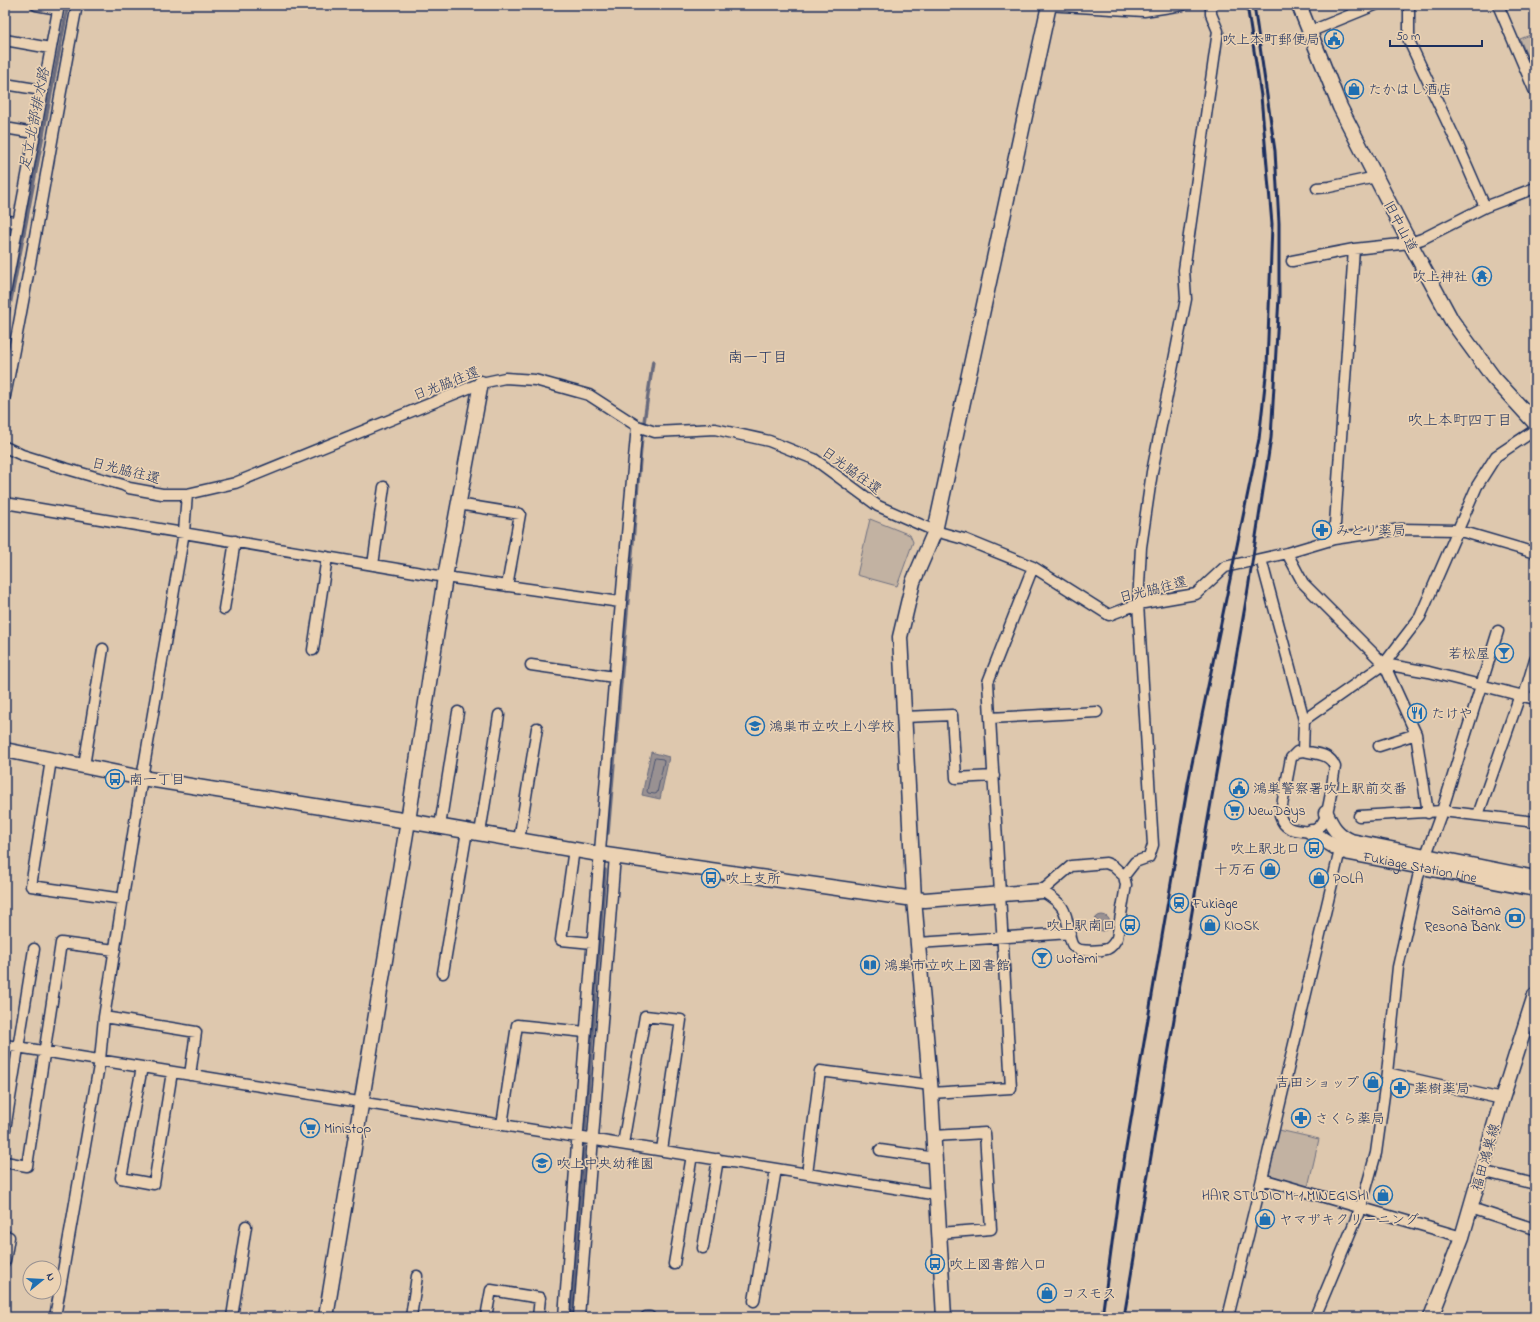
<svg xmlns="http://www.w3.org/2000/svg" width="1540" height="1322" viewBox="0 0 1540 1322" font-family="'Indie Flower','Klee One',sans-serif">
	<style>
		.green { fill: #c2b2a2; stroke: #6e7080 }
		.water { fill: #999192; stroke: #676a7d }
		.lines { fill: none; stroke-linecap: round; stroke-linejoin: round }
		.shore { stroke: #4d5673; stroke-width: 1 }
		.stream { stroke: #676a7d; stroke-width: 3.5 }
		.street-casing { stroke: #1b2f5e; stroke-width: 13 }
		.secondary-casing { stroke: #1b2f5e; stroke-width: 17 }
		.street { stroke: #ebd2b3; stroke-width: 10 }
		.secondary { stroke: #ebd2b3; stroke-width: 14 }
		.rail { stroke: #1b2f5e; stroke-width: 3 }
		.labels { text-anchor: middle; stroke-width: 3.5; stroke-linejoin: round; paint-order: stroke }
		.poi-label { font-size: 14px; fill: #1b2f5e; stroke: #ebd2b3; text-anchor: start }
		.street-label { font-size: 14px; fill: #1b2f5e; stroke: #ebd2b3 }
		.water-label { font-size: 15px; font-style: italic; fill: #344368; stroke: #ebd2b3 }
		.neighbourhood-label { font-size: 15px; fill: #1b2f5e; stroke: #ebd2b3 }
	</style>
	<rect width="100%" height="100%" fill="#dec8ae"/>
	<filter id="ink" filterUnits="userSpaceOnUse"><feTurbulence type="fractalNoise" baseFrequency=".025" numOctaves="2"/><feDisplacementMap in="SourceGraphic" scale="8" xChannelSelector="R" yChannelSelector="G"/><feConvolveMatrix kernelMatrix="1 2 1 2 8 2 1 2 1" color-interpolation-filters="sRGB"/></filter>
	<g filter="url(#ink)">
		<path class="green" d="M1535,33V67L1532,68L1520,39Z
			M870,519L910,535L913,542L897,586L857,575Z
			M1279,1130L1319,1139L1308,1187L1270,1176L1268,1172Z"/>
		<path class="water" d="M651,752L669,757L660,799L642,795Z
			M1094 923a8 8 0 1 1 16 0a8 8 0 1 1-16 0Z"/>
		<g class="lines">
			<path class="shore" d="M656,758L663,759L664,761L657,793L655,794L648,793L647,791L654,759Z"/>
			<path class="stream" d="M5,331L68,5
				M644,422L653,361
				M608,833L642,436
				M585,1130L605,870
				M571,1317L584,1145"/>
			<g class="street-casing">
				<path id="street" d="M36,5L58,9
					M1046,5L1144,11L1183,5
					M1409,5V41L1458,145L1485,207
					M1498,5L1535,92
					M1309,32L1375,5
					M5,40L50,48
					M5,84L42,90
					M5,128L34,133
					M1317,188L1329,187L1376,177
					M5,220L18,223
					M1292,261L1354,249L1410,243L1422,239L1485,207L1535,188
					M5,293L59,5
					M5,396C31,266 52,135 77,5
					M5,447L22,455L64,468L123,485L129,488L162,494H187L235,483L481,383L505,378L535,380L589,395L637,426L655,432L715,429L769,441L814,459L878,506L935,531L964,539L1033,567L1109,615L1138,604L1196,594L1225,567L1287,553L1334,539L1401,529L1457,530L1535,553
					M5,503L445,577L620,602
					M458,504L520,514L507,586
					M1334,539L1354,249
					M1287,553L1303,583L1384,664L1416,734L1428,813
					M1261,559L1304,720L1303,751
					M373,565L384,487
					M224,609L235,541
					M313,650L327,557
					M1384,664L1429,672L1535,699
					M531,665L614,677
					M1524,696L1535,659
					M904,717L952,715L956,778L994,776
					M990,718L1097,712
					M1304,720L1384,664L1420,617L1477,486L1496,456L1535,430
					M1379,746L1416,734
					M1303,751C1316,754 1330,753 1335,767C1332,782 1330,811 1323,822C1320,827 1315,830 1311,832C1297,830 1285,832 1280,816L1291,758L1297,752Z
					M51,760L31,886L123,899
					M84,766L103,649
					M1478,815L1520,695
					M1359,816L1442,811L1535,822
					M440,826L458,712
					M480,833L499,715
					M519,840L537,728
					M574,849L561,940L592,943
					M1106,863L1113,866L1124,876L1126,885L1117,938C1114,943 1112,947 1107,949C1100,951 1079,952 1074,947C1070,943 1070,937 1069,932C1066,908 1063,904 1042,891L1071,866Z
					M1124,876L1135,862L1149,857L1153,845L1138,604L1141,547L1152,472L1186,299L1184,270L1218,31L1211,14V5
					M918,943L1070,933
					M443,973L467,831
					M104,1017L196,1032L190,1075
					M5,1045L938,1195
					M142,1067L121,1178L154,1184L172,1072
					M1387,1073L1502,1099
					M931,1093L1011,1088L988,682L1033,567
					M502,1125L517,1025L585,1032
					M5,1129L34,949
					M934,1136L985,1133L991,1229L940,1233
					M623,1144L645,1016L681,1020L662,1150
					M880,1150L936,1158
					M5,1162L27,1166L61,943L115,950
					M1481,1171L1535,1184
					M807,1174L820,1071L931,1085
					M1262,1179L1462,1237
					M1471,1208L1535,1229
					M703,1248L718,1159
					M5,1261L9,1237
					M674,1264L692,1155
					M754,1301L776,1169
					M55,1317L100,1060L104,1017L142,778L184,532L187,494
					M232,1317L246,1226
					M411,1317L417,1276
					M486,1317L491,1290L540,1298L538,1317
					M564,1317C586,1020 609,723 637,426
					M579,1317L615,856
					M646,1317H650
					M1228,1317L1262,1179L1340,850
					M1315,1317L1361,1207L1376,1153L1387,1073L1398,967L1418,877L1442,811L1498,631"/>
			</g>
			<g class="secondary-casing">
				<g id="secondary">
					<path d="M1299,5L1340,107L1404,232L1452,321L1493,377L1535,423"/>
					<path d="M5,750L142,778L408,821L599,854L914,899L925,900L1042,891"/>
					<path d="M1326,813C1332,827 1337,835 1351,841L1535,878"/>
					<path id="s1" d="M1311,832L1340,850L1350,853L1535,889"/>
					<path d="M326,1317L408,821L445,577L481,383"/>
					<path d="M944,1317L931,1093L914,899L900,637L913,582L935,531L1049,5"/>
					<path d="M1431,1317L1462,1237L1502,1099L1535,995"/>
				</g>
			</g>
			<use href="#street" class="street"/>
			<use href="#secondary" class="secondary"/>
			<path class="rail" d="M1102,1317L1120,1184L1188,783L1259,439L1267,367L1272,224L1261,96L1247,5
				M1124,1317L1193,906L1248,589L1271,438L1279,297V223L1275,151L1254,5"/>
		</g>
	</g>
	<defs>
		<g id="civic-ring" transform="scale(1)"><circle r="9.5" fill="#ebd2b3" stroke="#1f6fb2" stroke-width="1.5"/><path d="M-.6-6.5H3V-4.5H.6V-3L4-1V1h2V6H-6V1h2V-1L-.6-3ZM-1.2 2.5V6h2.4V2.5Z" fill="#1f6fb2"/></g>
		<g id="shop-ring" transform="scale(1)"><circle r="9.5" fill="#ebd2b3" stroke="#1f6fb2" stroke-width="1.5"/><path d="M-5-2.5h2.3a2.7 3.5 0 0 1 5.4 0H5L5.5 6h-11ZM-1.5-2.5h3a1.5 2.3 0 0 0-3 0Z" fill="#1f6fb2"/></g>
		<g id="temple-ring" transform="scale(1)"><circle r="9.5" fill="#ebd2b3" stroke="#1f6fb2" stroke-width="1.5"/><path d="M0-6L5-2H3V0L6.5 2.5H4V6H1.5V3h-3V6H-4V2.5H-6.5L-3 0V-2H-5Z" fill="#1f6fb2"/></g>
		<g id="pharmacy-ring" transform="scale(1)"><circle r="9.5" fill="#ebd2b3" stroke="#1f6fb2" stroke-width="1.5"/><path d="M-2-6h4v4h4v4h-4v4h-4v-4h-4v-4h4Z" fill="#1f6fb2"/></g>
		<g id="bar-ring" transform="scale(1)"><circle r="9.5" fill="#ebd2b3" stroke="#1f6fb2" stroke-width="1.5"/><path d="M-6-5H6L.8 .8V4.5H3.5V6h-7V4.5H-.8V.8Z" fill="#1f6fb2"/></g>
		<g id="restaurant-ring" transform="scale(1)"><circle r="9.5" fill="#ebd2b3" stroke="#1f6fb2" stroke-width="1.5"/><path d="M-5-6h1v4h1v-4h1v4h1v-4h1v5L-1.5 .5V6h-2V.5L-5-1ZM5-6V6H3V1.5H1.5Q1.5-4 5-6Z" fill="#1f6fb2"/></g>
		<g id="school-ring" transform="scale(1)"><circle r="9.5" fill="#ebd2b3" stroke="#1f6fb2" stroke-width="1.5"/><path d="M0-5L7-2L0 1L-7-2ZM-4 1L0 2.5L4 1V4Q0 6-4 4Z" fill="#1f6fb2"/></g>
		<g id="bus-ring" transform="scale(1)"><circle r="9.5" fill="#ebd2b3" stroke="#1f6fb2" stroke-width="1.5"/><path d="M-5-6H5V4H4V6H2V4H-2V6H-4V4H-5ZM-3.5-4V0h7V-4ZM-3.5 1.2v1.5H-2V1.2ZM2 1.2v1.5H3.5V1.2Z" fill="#1f6fb2"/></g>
		<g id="supermarket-ring" transform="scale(1)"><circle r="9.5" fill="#ebd2b3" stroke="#1f6fb2" stroke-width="1.5"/><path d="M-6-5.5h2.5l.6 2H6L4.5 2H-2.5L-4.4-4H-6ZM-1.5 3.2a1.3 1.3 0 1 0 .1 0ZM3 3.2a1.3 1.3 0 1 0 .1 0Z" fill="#1f6fb2"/></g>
		<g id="station-ring" transform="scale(1)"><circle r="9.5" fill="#ebd2b3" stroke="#1f6fb2" stroke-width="1.5"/><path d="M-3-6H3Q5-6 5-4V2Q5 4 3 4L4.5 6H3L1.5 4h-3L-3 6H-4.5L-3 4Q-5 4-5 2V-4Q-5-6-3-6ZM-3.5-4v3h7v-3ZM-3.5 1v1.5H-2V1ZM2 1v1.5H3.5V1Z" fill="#1f6fb2"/></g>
		<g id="bank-ring" transform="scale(1)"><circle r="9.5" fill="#ebd2b3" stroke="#1f6fb2" stroke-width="1.5"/><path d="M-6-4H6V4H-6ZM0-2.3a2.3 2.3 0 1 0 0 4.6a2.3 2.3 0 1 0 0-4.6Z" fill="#1f6fb2"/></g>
		<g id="library-ring" transform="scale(1)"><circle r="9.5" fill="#ebd2b3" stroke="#1f6fb2" stroke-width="1.5"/><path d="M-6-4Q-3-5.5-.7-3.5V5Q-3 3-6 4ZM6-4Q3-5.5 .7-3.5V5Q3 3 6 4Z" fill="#1f6fb2"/></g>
	</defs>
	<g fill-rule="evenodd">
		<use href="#civic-ring" x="1334" y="39"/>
		<use href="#shop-ring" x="1354" y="89"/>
		<use href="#temple-ring" x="1482" y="276"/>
		<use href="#pharmacy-ring" x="1322" y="530"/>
		<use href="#bar-ring" x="1504" y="653"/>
		<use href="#restaurant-ring" x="1417" y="713"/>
		<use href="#school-ring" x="755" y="726"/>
		<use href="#bus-ring" x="115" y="779"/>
		<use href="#civic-ring" x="1239" y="788"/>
		<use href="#supermarket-ring" x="1234" y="810"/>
		<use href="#bus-ring" x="1314" y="848"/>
		<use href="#shop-ring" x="1270" y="869"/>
		<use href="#bus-ring" x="711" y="878"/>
		<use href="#shop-ring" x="1319" y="878"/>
		<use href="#station-ring" x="1179" y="903"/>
		<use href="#bank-ring" x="1515" y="918"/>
		<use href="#bus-ring" x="1130" y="925"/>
		<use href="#shop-ring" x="1210" y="925"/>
		<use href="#bar-ring" x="1042" y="958"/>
		<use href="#library-ring" x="870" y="965"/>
		<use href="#shop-ring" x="1373" y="1082"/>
		<use href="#pharmacy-ring" x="1400" y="1088"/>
		<use href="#pharmacy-ring" x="1301" y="1118"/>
		<use href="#supermarket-ring" x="310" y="1128"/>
		<use href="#school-ring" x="542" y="1163"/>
		<use href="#shop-ring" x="1383" y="1195"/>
		<use href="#shop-ring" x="1265" y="1219"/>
		<use href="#bus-ring" x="935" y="1264"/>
		<use href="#shop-ring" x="1047" y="1293"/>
	</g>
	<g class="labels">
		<g class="poi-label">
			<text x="1320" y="44" text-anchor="end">吹上本町郵便局</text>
			<text x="1368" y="94">たかはし酒店</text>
			<text x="1468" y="281" text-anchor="end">吹上神社</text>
			<text x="1336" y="535">みどり薬局</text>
			<text x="1490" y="658" text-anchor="end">若松屋</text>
			<text x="1431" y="718">たけや</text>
			<text x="769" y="731">鴻巣市立吹上小学校</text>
			<text x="129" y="784">南一丁目</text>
			<text x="1253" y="793">鴻巣警察署吹上駅前交番</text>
			<text x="1248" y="815">NewDays</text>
			<text x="1300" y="853" text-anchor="end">吹上駅北口</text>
			<text x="1256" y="874" text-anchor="end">十万石</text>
			<text x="725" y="883">吹上支所</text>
			<text x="1333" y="883">POLA</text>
			<text x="1193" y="908">Fukiage</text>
			<text x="1501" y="915" text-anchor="end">Saitama<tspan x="1501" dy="16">Resona Bank</tspan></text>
			<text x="1116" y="930" text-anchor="end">吹上駅南口</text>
			<text x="1224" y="930">KIOSK</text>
			<text x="1056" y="963">Uotami</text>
			<text x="884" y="970">鴻巣市立吹上図書館</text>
			<text x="1359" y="1087" text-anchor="end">吉田ショップ</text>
			<text x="1414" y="1093">薬樹薬局</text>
			<text x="1315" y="1123">さくら薬局</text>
			<text x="324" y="1133">Ministop</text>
			<text x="556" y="1168">吹上中央幼稚園</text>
			<text x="1369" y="1200" text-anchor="end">HAIR STUDIO M-1 MINEGISHI</text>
			<text x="1279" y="1224">ヤマザキクリーニング</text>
			<text x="949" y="1269">吹上図書館入口</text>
			<text x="1061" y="1298">コスモス</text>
		</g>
		<g class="street-label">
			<text transform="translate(1401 226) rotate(62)" y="5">旧中山道</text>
			<text transform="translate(446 383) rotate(-21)" y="5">日光脇往還</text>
			<text transform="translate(126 470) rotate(14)" y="5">日光脇往還</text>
			<text transform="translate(852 470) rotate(36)" y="5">日光脇往還</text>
			<text transform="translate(1153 589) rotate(-14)" y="5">日光脇往還</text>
			<text dy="5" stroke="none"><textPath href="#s1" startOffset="116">Fukiage Station Line</textPath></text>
			<text transform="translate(1485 1157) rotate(-74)" y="5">福田鴻巣線</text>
		</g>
		<g class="water-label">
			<text transform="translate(34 119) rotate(-79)" y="5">足立北部排水路</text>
		</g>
		<g class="neighbourhood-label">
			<text x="758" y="362">南一丁目</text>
			<text x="1460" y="425">吹上本町四丁目</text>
		</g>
	</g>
	<rect width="1540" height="1322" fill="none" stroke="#ebd2b3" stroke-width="20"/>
	<rect x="10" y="10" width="1520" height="1302" fill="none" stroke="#1b2f5e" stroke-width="1.5" filter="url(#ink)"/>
	<g transform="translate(42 1280) rotate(72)"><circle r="19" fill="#ebd2b3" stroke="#989191"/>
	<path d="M0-3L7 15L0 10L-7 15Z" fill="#1f6fb2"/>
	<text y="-6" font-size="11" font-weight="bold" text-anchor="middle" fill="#1b2f5e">N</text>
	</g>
	<path d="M1390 40v6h92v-6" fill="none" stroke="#1b2f5e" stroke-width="2"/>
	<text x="1396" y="40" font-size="12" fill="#1b2f5e" stroke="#ebd2b3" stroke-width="3" paint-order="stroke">50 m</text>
</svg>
